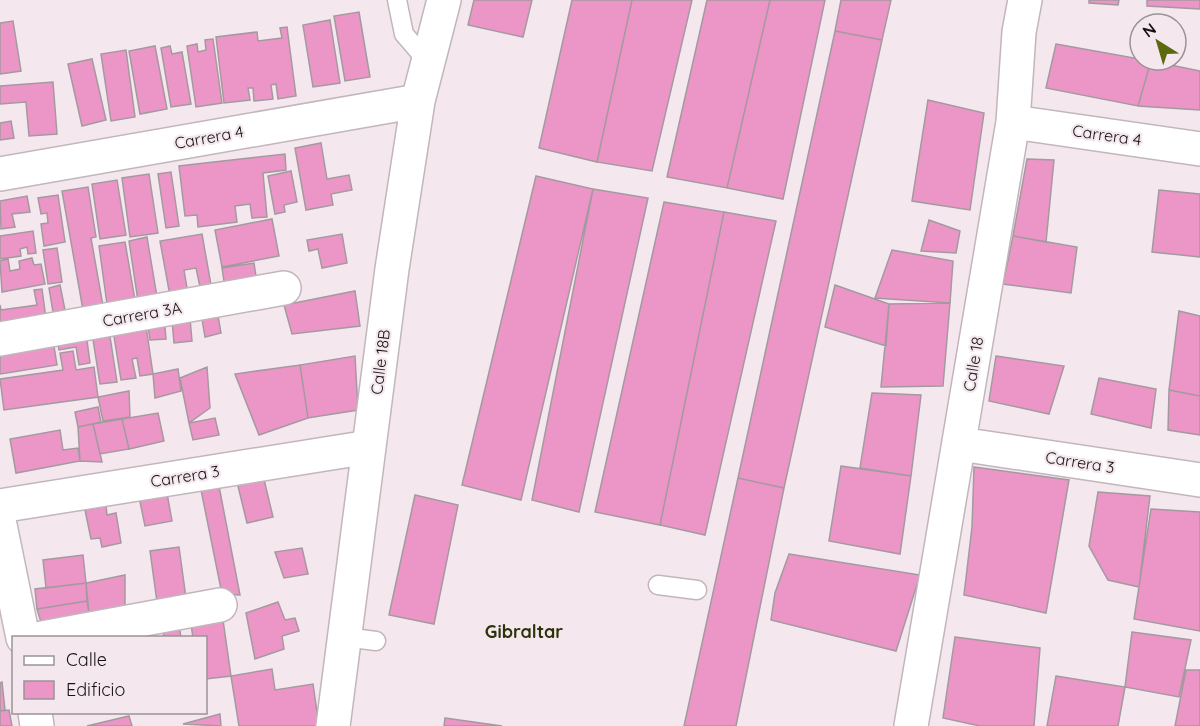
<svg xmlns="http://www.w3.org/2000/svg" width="1200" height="726" viewBox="0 0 1200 726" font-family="Quicksand,sans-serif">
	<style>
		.building { fill: #ec96c8; stroke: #a4999f; stroke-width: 1.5 }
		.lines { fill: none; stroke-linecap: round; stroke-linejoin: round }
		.service-casing { stroke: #c2b6bc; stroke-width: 21 }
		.minor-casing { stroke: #c2b6bc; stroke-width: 36 }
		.service { stroke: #fff; stroke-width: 18 }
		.minor { stroke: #fff; stroke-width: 33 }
		.labels { text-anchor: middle; stroke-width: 4.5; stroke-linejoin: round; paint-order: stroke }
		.street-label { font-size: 16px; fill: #161214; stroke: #f4e8ee }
		.neighbourhood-label { font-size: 18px; font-weight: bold; fill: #2c3209; stroke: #f4e8ee }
	</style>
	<rect width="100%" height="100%" fill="#f4e8ee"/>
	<path class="building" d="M474,0H532L523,37L468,25Z
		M572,0H632L597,162L539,148Z
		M632,0H692L652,171L597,162Z
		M707,0H770L727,188L667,177Z
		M770,0H825L783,199L727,188Z
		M841,0H891L882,40L835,31Z
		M1089,0H1119L1118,5L1089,3Z
		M1147,0H1200V9L1147,6Z
		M359,12L370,77L345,81L334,16Z
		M330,20L340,83L313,87L303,25Z
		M13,21L21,71L0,74V23Z
		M287,27L296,96L278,99L276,84L271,85L273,99L254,101L253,88H248L250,100L224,103L216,37L257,32L258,41L282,38L280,28Z
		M835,31L882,40L784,488L738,478Z
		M213,39L222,103L196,107L187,46L197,44L198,52L206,50L205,40Z
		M1056,44L1151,61L1138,106L1046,88Z
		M155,46L167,109L140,114L129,51Z
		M170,46L172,54L182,52L191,104L171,107L161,48Z
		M126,50L135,117L111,121L101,54Z
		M92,59L106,120L82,126L68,64Z
		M1151,61L1200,71V110L1138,106Z
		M53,82L57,134L29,136L26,102L0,104V86Z
		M928,100L984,113L970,210L912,201Z
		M11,121L14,138L0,140V123Z
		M321,143L327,179L349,175L352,190L331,194L333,205L306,210L295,148Z
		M285,154L286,170L263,173L267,217L252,218L250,204L235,206L237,222L198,227L197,215L185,216L179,166Z
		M1027,159L1054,160L1046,242L1013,236Z
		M291,171L297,202L284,205L285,212L275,214L268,176Z
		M171,172L179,226L166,228L158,174Z
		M149,174L158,233L130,237L122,178Z
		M536,176L593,189L521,500L462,485Z
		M117,180L126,235L100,239L92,184Z
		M88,187L96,237L91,238L103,306L83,310L62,191Z
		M593,189L648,198L579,512L532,500Z
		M1159,190L1200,194V257L1152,252Z
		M58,195L65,242L44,246L41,224L48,223L47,213L41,214L38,198Z
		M27,196L30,212L12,214L15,227L1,229L0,201Z
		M664,202L724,212L660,525L595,512Z
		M724,212L776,221L705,535L660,525Z
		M272,219L279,256L222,267L215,230Z
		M929,220L960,231L956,253L921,251Z
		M33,231L36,253L28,254L27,247L20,249L21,256L0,259V236Z
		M202,234L211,285L200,287L196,268L184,270L188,294L170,296L160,241Z
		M342,234L347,263L322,268L318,249L309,251L307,240Z
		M1013,236L1077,247L1071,293L1003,284Z
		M147,237L157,297L138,301L129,241Z
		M125,242L135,300L107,304L99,246Z
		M57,248L62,282L48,284L43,250Z
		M892,250L953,261L950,303L875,298Z
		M32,258L34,265L41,264L45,284L2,292L0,261L8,259L10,271L20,269L19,261Z
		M254,263L257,283L225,288L222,268Z
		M60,285L65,310L53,312L49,288Z
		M835,285L889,304L886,346L825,327Z
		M42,289L46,319L0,325V305L1,310L37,305L34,290Z
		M355,291L360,326L292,334L284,305Z
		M950,303L943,386L881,387L889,304Z
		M189,307L192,341L174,343L171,309Z
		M217,310L221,333L205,337L201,313Z
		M1179,311L1200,316V396L1169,390Z
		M164,316L166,339L150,340L147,318Z
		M145,319L153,374L140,376L137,358L132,359L136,378L121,380L112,324Z
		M109,330L117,382L100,384L92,333Z
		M86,333L90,363L79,365L76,347L59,350L57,338Z
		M53,340L57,365L0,374V348Z
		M73,351L76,370L94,367L98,397L4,410L0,379L63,370L60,353Z
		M355,356L358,410L308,418L300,365Z
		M996,356L1064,366L1049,414L989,401Z
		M300,365L308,418L259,435L235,374Z
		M207,367L210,408L189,423L180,378Z
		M178,369L181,391L155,398L153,374Z
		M1099,378L1156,389L1151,428L1091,414Z
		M1169,390L1200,396V435L1168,430Z
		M129,391L130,417L103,421L98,397Z
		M872,393L921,395L911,476L860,468Z
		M98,407L101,422L78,427L75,412Z
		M158,413L164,441L129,449L122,419Z
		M215,418L219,435L193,440L189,423Z
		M122,419L129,449L100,454L93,424Z
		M93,424L102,462L80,461L78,427Z
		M60,430L63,450L78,448L80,461L16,473L10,439Z
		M841,466L911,476L900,554L829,541Z
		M974,467L1069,480L1046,613L964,595L972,527Z
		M262,471L273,517L247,523L236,478Z
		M738,478L784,488L736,726H684Z
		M218,481L240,595L222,594L200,485Z
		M165,482L172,521L145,526L137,487Z
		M1098,492L1150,496L1139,587L1108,580L1089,546Z
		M415,495L458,505L434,624L389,615Z
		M106,506L107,515L116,513L121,543L102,547L100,538L91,539L85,510Z
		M1151,509L1200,512V631L1134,619Z
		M179,547L186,598L157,602L150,551Z
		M302,548L308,574L284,578L275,552Z
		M789,554L920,575L896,651L771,620L775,593Z
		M83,555L86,583L46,588L43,560Z
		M125,575V607L89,614L86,583Z
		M86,583L87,601L37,609L35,589Z
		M87,601L89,614L41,622L37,609Z
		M278,602L285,620L295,618L299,631L282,636L284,649L255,659L246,613Z
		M223,620L231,676L206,679V638H193L191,624Z
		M179,624L181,638H164L162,627Z
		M1132,632L1191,640L1179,697L1125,687Z
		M955,637L1040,648L1034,726H980L943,718Z
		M272,669L275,690L313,684L319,726H239L231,676Z
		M1186,670H1200V726H1175Z
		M1056,676L1125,687L1118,726H1047Z
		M2,682L5,710L0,711V683Z
		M9,710L12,726H0V711Z
		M220,714L221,726L183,724Z
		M129,716L132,726H87Z
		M445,718L502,726H444Z"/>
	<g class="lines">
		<g class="service-casing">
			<path id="service" d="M397,0L404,34L428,62
				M658,585L697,590
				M344,637L376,641"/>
		</g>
		<g class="minor-casing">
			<path id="minor" d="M1013,122L1200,149
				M0,174L418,101
				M0,339L284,288
				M960,444L1200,480
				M0,506L369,447
				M0,525L23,638
				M42,638L220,605
				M35,712L37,726
				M333,726L392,269L418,101L444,0
				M911,726L1013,122L1019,32L1025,0"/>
		</g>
		<use href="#service" class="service"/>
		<use href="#minor" class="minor"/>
	</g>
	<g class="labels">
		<g class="street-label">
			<text transform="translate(1107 135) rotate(8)" y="6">Carrera 4</text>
			<text transform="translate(209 137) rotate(-10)" y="6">Carrera 4</text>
			<text transform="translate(142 314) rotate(-10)" y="6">Carrera 3A</text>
			<text transform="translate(380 362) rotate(-83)" y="6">Calle 18B</text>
			<text transform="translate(973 364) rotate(-81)" y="6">Calle 18</text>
			<text transform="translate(1080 462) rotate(9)" y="6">Carrera 3</text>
			<text transform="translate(185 476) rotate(-9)" y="6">Carrera 3</text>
		</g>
		<g class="neighbourhood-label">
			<text x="524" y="638">Gibraltar</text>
		</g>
	</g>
	<rect x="12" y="636" width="195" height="78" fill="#f4e8ee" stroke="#9b9297" stroke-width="1.5"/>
	<rect x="24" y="656" width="30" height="9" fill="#ffffff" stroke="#9b9297" stroke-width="1.5"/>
	<text x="66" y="666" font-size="18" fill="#161214">Calle</text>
	<rect x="24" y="681" width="30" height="18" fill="#ec96c8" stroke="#9b9297" stroke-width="1.5"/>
	<text x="66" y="696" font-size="18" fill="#161214">Edificio</text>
	<g transform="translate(1158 42) rotate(323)"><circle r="28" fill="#f4e8ee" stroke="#9b9297" stroke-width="1.5"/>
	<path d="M0-4.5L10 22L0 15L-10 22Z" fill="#5d690f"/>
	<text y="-9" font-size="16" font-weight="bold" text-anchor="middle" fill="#161214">N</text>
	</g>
</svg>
